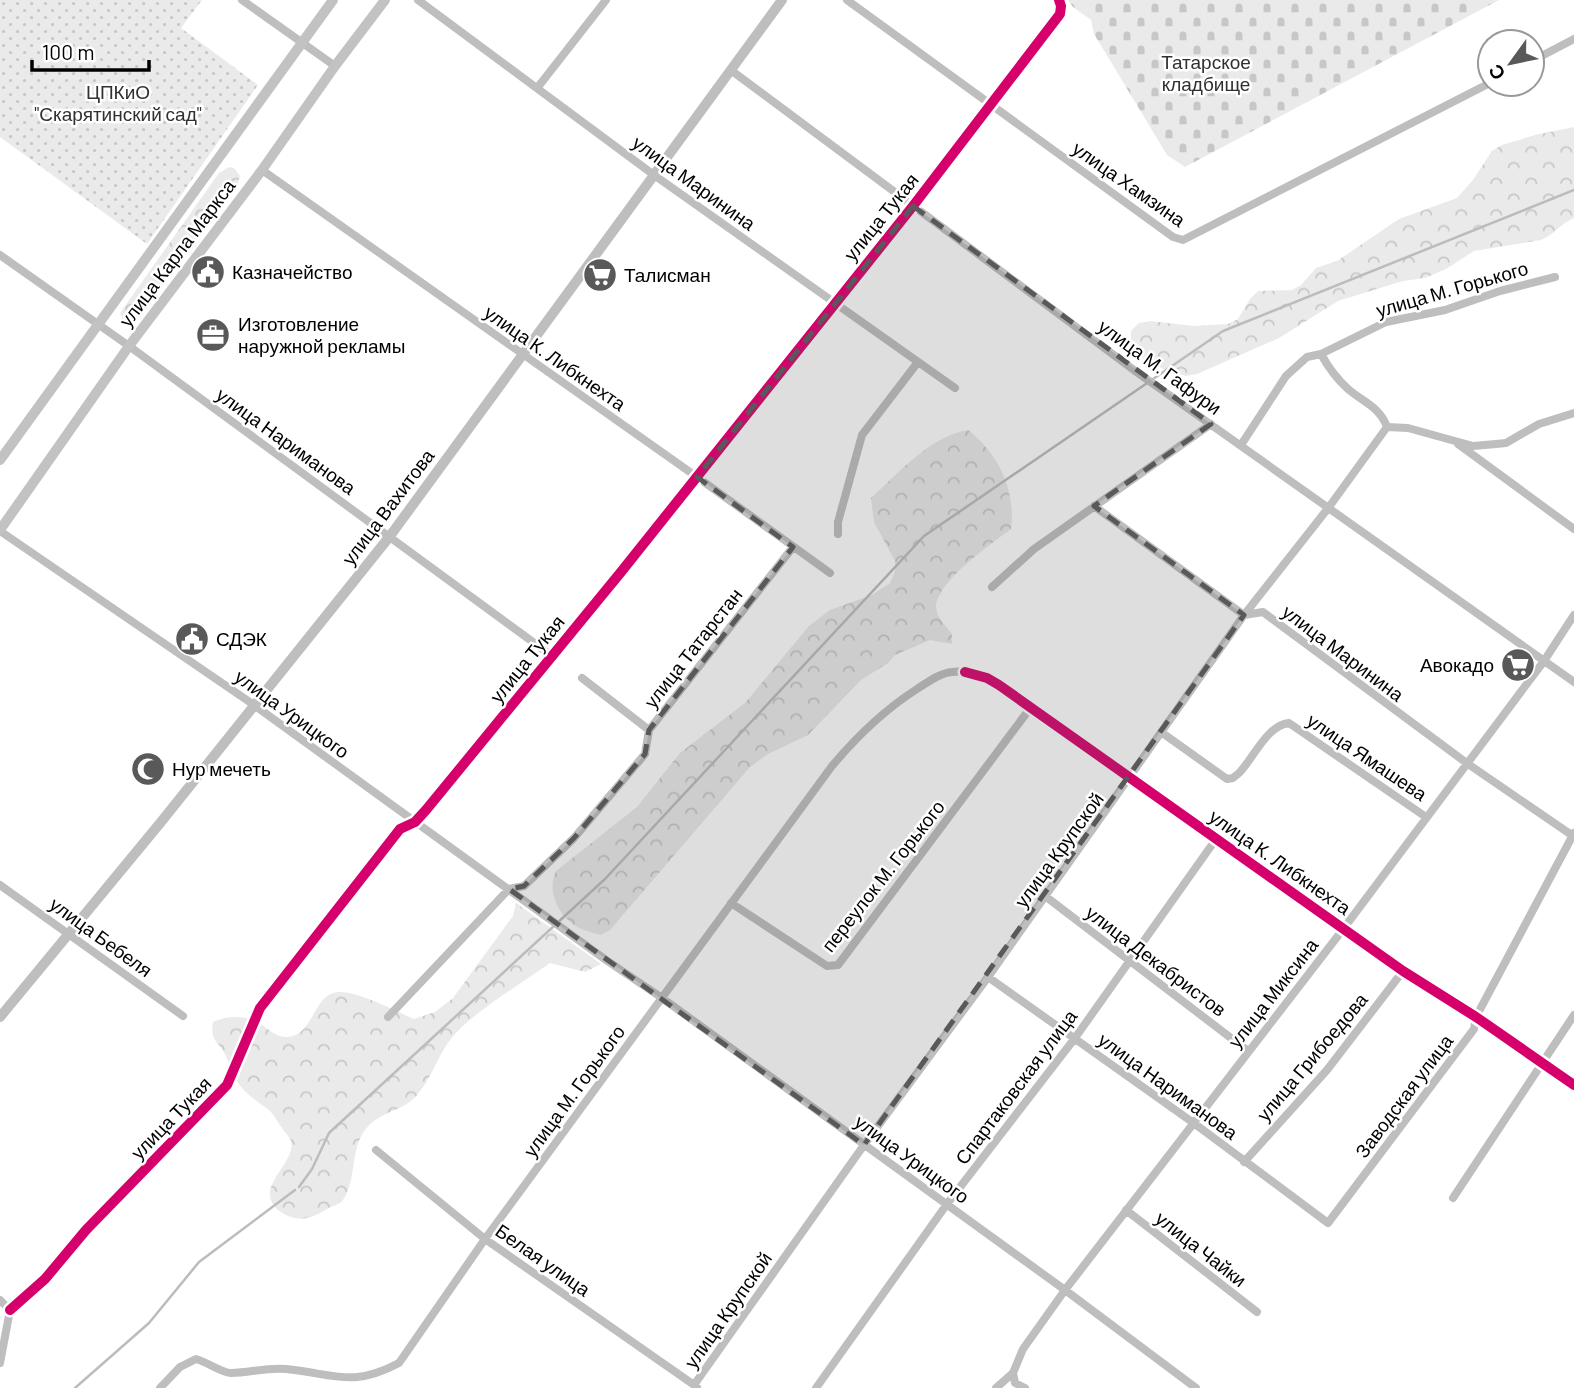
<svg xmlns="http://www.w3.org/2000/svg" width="1574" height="1388" viewBox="0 0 1574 1388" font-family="Barlow,sans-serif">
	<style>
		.forest { fill: url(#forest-crowns) }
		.cemetery { fill: url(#cemetery-stones) }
		.park { fill: url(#park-dots) }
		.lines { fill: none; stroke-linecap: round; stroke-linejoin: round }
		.stream { stroke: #bcbcbc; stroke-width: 2.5 }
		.minor { stroke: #bebebe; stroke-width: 8 }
		.tertiary { stroke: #bebebe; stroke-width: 10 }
		.secondary { stroke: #c2c2c2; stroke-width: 10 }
		.cycleway-casing { stroke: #fff; stroke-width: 15 }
		.cycleway { stroke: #d6006c; stroke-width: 10 }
		.marked { fill: #595959; fill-opacity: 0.2; stroke: #595959; stroke-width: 5; stroke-dasharray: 14 9; stroke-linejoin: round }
		.labels { text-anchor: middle; stroke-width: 5; stroke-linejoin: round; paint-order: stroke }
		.park-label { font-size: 19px; fill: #303030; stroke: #fff }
		.street-label { font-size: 19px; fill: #000; stroke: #fff }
		.poi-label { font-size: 19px; fill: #000; stroke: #fff; text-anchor: start }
	</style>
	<defs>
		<pattern id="forest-crowns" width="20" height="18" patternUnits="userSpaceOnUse" patternTransform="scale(1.75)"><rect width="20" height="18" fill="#eaeaea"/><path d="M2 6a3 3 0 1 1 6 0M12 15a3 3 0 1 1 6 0" fill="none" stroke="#c7c7c7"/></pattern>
		<pattern id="cemetery-stones" width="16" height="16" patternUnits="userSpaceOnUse" patternTransform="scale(1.75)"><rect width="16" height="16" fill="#eaeaea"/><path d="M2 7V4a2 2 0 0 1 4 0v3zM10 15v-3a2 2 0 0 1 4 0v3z" fill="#c7c7c7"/></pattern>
		<pattern id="park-dots" width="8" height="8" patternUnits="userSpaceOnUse" patternTransform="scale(1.75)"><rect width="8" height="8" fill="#eaeaea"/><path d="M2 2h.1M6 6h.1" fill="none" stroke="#c7c7c7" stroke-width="1.8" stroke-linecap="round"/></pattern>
	</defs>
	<rect width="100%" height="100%" fill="#fff"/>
	<path class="forest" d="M1574,127V218C1561,223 1554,235 1541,240L1474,251L1446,269L1425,278L1403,281L1338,301L1279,338L1197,374L1186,376L1165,370L1145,359L1136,352L1131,343V331L1139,323L1150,321L1194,326L1228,324L1238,319L1250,299L1258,291L1292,290L1301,285L1316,268L1337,261L1399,219L1457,198L1473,180L1492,151L1502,145L1535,135Z
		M229,167L234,168L240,176L237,186L138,318L129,325L124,323L120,313L219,173Z
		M968,430C998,453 1016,490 1011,529C992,543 938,581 936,606C936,617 946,626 952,634V644L930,640L895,655L888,663L861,680L808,735L768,754L750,767L610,930L601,935C594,933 585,931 579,928C559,917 546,892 556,871L637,807L680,753L745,703L809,626L830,610L872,595L890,583L895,572V561L874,522L871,498C898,474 930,436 968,430Z
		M516,903L601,964L585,972L550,963C522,983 474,1012 453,1036C438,1054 432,1078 417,1095C402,1113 380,1110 365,1130C350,1150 357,1180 343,1200C340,1204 333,1206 329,1208C312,1218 299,1224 281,1212C249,1189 297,1164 291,1141C290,1137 284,1132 282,1128C278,1123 275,1116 270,1111C259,1102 246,1095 238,1083C232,1074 229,1063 225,1054C217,1040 210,1041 213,1022C226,1016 243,1015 255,1021C267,1026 274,1038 288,1037C312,1035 313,1000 333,993C351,987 397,1012 414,1019L435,1012L453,998L513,916Z"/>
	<path class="cemetery" d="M1068,0H1499L1185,167L1167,155L1094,34L1091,20L1073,7Z"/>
	<path class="park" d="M0,0H202L181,28L258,85L147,244L0,137Z"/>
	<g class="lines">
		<path class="stream" d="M299,1187L312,1169L329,1133L605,879L924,536L1223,331L1574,190
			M75,1388L149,1323L199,1262L295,1190"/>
		<path class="minor" d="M242,0L335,66
			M418,0L654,175L955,388
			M847,0L1173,237L1183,240L1490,83
			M1532,61L1574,39
			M732,71L1138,373L1574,682
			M538,87L606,0
			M262,170L697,477L830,573
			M0,255L129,346L552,656
			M1321,354C1328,367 1337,379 1348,389C1363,402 1380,407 1387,427
			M1458,444L1574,529
			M1241,445L1286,376L1307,357L1321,354L1386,322L1445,310L1500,291L1555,277
			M1094,506L1244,615L1263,612L1468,764L1573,836
			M0,531L254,705L606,960L662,998L1065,1290L1196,1388
			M838,534V522L862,435L918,362
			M992,587L1034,549L1211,424
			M582,678L649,730
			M1161,732L1227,779L1233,778L1239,773C1253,759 1267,725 1289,723L1426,817
			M0,885L183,1016
			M1045,896L1248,1051
			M731,903L827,966L838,965L1031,707
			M988,977L1195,1124L1328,1223L1474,1029L1476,1017L1574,833
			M388,1017L509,889L524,886L574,838L645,754L649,730L793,547
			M376,1150L485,1239L697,1387
			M1244,1162L1327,1070L1403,971
			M1453,1198L1574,1015
			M1126,1210L1257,1312
			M0,1300L10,1310
			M10,1310L45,1279L86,1230L227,1085L260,1008L400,829L415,822L426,810L621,572L913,206L1060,14L1061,6L1059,0
			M0,1363L10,1310
			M1013,1373L1015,1383L1025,1388
			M694,1385L864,1145L988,977L1244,615L1329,507L1387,427L1408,428L1473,446L1496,444L1506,443L1539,424L1574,413
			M160,1388L180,1367L196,1359C207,1362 222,1373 231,1373C249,1373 267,1367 286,1369C335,1374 352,1388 399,1363L485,1239L832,766C858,735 884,710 917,689C928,682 940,673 952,672C969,670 985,676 999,685L1403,971L1476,1017L1574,1085
			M816,1388L947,1204L1075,1038L1216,839
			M996,1388L1013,1373L1023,1349L1065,1290L1344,928L1544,661L1574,615"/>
		<path class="tertiary" d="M0,1017L161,822L390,536L782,0"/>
		<path class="secondary" d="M0,460L333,0
			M0,530L129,346L262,170L335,66L385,0"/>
		<g class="cycleway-casing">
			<path id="cycleway" d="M965,672L987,678L999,685L1403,971L1476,1017L1574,1085
				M10,1310L45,1279L86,1230L227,1085L260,1008L400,829L415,822L426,810L621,572L913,206L1060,14L1061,6L1059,0"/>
		</g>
		<use href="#cycleway" class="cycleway"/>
	</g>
	<path class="marked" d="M913,206L1211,424L1094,506L1244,615L864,1145L509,889L524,886L574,838L645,754L649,730L793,547L697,477Z"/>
	<defs>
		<g id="civic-disc" transform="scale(1.75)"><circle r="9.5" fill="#595959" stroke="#fff"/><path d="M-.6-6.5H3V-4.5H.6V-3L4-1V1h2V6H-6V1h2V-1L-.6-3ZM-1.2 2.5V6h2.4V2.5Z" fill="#fff"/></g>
		<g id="supermarket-disc" transform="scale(1.75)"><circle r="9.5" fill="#595959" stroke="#fff"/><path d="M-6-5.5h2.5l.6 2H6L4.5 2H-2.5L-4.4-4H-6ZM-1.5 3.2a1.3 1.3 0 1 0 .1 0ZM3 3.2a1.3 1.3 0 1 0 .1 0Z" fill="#fff"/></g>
		<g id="office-disc" transform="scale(1.75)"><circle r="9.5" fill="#595959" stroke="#fff"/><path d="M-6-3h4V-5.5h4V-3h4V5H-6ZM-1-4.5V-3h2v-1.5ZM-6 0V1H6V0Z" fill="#fff"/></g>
		<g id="mosque-disc" transform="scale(1.75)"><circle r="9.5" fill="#595959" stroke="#fff"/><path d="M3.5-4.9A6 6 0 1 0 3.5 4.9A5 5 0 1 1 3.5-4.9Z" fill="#fff"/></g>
	</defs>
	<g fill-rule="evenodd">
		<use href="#civic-disc" x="208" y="272"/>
		<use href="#supermarket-disc" x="600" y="275"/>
		<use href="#office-disc" x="213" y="335"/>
		<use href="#civic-disc" x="192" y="639"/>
		<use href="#supermarket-disc" x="1518" y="665"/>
		<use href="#mosque-disc" x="148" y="769"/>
	</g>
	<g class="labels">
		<g class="park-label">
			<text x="1206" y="69">Татарское<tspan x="1206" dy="22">кладбище</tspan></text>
			<text x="118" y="99">ЦПКиО<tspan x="118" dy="22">"Скарятинский сад"</tspan></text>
		</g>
		<g class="street-label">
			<text transform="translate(694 183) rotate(36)" y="7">улица Маринина</text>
			<text transform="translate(1129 184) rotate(35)" y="7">улица Хамзина</text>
			<text transform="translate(881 217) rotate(-51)" y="7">улица Тукая</text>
			<text transform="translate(177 253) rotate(-53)" y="7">улица Карла Маркса</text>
			<text transform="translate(1452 289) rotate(-16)" y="7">улица М. Горького</text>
			<text transform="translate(555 358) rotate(35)" y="7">улица К. Либкнехта</text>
			<text transform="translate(1160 367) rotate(36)" y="7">улица М. Гафури</text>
			<text transform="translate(286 441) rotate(36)" y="7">улица Нариманова</text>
			<text transform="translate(388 507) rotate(-53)" y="7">улица Вахитова</text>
			<text transform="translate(693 648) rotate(-52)" y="7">улица Татарстан</text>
			<text transform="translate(1343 653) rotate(37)" y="7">улица Маринина</text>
			<text transform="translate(527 659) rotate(-51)" y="7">улица Тукая</text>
			<text transform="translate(292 714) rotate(36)" y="7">улица Урицкого</text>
			<text transform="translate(1367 757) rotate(34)" y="7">улица Ямашева</text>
			<text transform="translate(1059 850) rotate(-54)" y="7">улица Крупской</text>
			<text transform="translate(1280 862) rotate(35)" y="7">улица К. Либкнехта</text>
			<text transform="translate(883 876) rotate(-52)" y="7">переулок М. Горького</text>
			<text transform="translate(101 937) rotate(36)" y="7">улица Бебеля</text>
			<text transform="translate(1156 961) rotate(37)" y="7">улица Декабристов</text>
			<text transform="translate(1273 993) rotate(-52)" y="7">улица Миксина</text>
			<text transform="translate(1312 1057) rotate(-50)" y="7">улица Грибоедова</text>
			<text transform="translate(1168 1086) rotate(36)" y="7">улица Нариманова</text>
			<text transform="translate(1016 1087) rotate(-53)" y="7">Спартаковская улица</text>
			<text transform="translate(574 1091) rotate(-54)" y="7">улица М. Горького</text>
			<text transform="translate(1404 1096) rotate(-53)" y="7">Заводская улица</text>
			<text transform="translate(171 1118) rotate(-46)" y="7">улица Тукая</text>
			<text transform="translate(912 1159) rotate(36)" y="7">улица Урицкого</text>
			<text transform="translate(1201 1249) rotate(38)" y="7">улица Чайки</text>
			<text transform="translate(543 1260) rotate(35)" y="7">Белая улица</text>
			<text transform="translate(728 1310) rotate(-55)" y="7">улица Крупской</text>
		</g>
		<g class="poi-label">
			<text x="232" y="279">Казначейство</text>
			<text x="624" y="282">Талисман</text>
			<text x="238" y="331">Изготовление<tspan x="238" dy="22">наружной рекламы</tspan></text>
			<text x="216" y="646">СДЭК</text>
			<text x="1494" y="672" text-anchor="end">Авокадо</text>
			<text x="172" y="776">Нур мечеть</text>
		</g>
	</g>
	<g transform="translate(1511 63) rotate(237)"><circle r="33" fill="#ffffff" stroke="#999999" stroke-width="2"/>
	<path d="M0-5L12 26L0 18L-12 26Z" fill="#595959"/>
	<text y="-10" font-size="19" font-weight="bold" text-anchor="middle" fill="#000000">С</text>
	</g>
	<path d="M32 60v10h117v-10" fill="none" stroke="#000000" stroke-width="3.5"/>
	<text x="42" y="60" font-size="21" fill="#000000" stroke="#ffffff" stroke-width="5" paint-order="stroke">100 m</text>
</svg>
